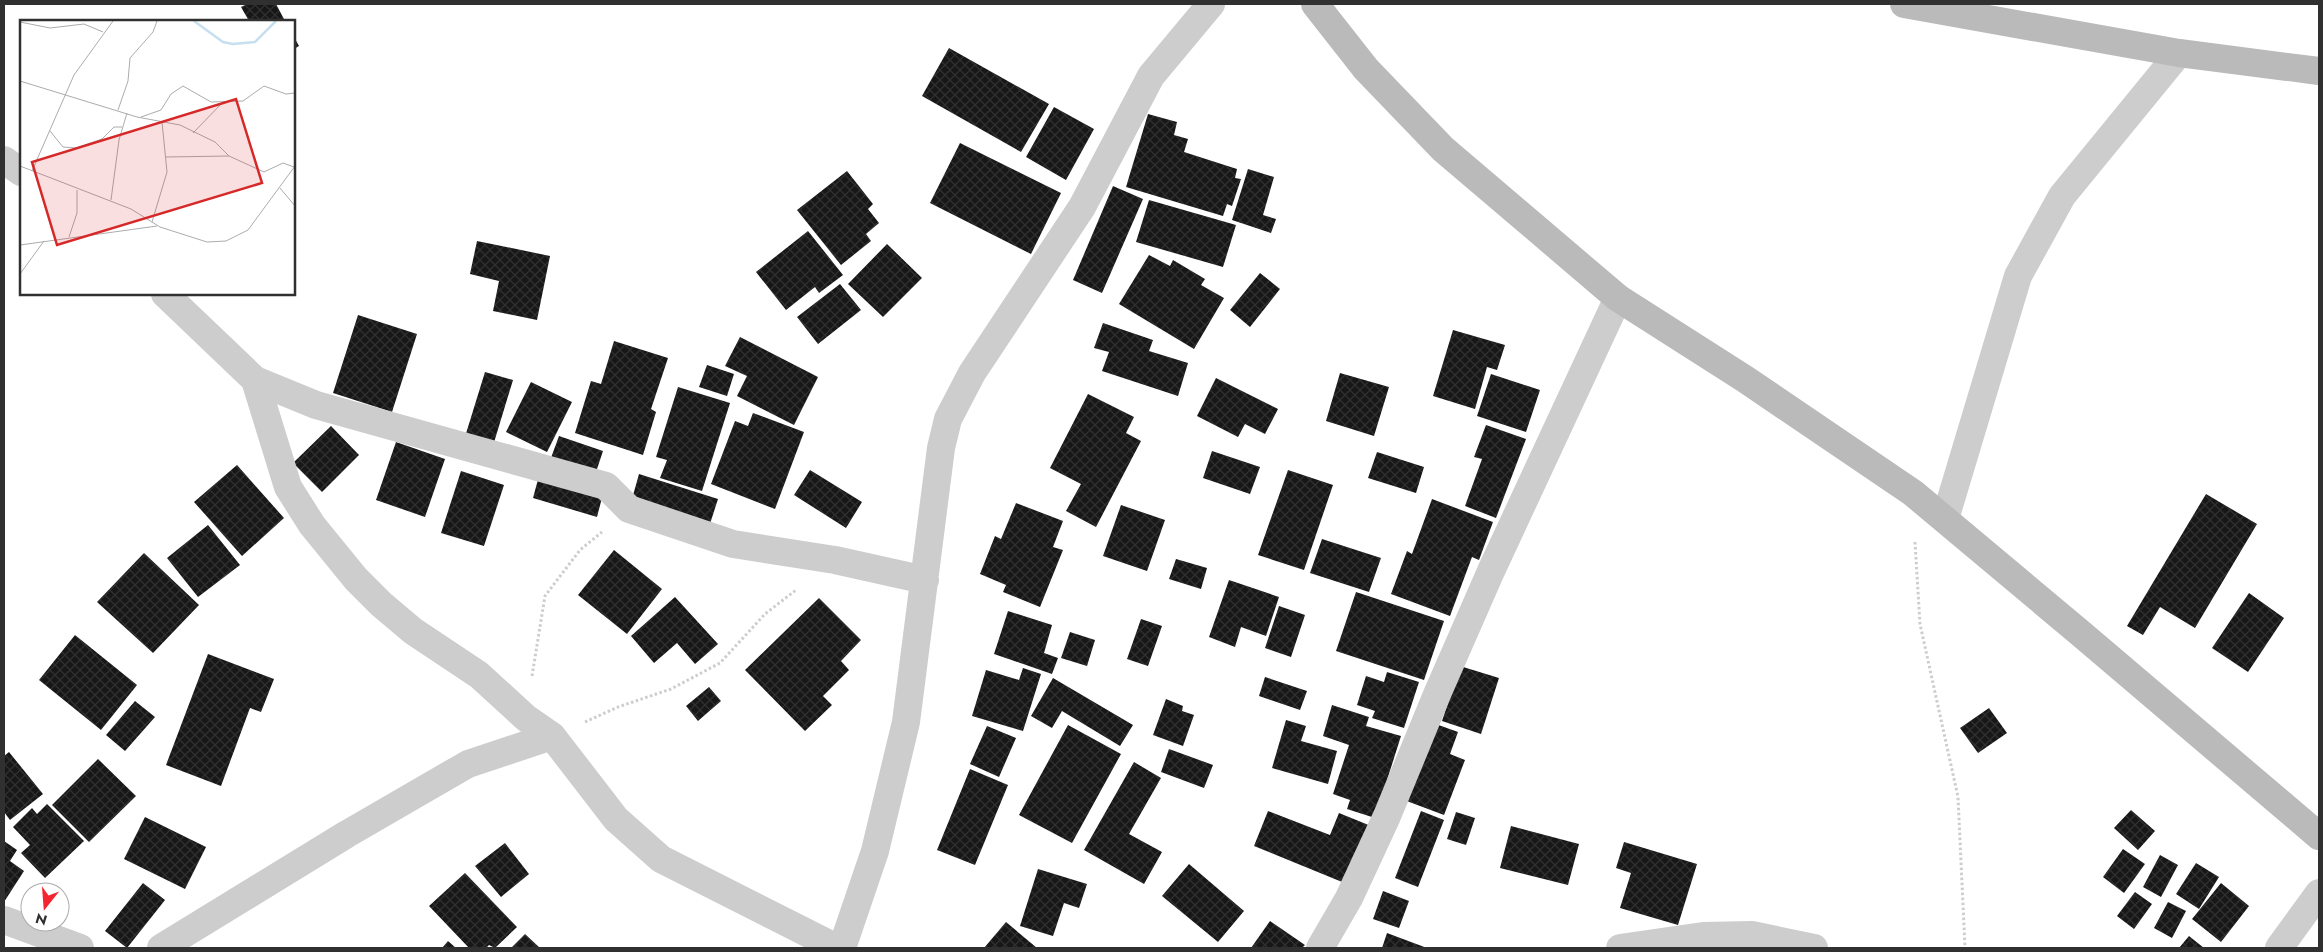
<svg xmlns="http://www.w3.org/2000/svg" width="2323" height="952" viewBox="0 0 2323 952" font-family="Jost,sans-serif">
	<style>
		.building { fill: url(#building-cross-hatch) }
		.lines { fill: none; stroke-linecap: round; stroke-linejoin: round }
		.path { stroke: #cdcdcd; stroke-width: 3; stroke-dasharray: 2.5 2.5; stroke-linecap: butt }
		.street { stroke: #cdcdcd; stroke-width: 28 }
		.secondary { stroke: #bababa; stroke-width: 28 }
		.inset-river { fill: none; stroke: #c7dfef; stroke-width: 2.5 }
		.inset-road { fill: none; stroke: #acacac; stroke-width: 1 }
		.view { fill: #d62828; fill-opacity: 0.15; stroke: #d62828; stroke-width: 2.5 }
		.inset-edge { fill: none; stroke: #303030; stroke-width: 2.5 }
	</style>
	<defs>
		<pattern id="building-cross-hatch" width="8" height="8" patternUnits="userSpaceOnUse" patternTransform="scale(1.25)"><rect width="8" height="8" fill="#171717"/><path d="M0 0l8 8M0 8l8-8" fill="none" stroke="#303030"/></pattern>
	</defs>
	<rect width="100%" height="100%" fill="#fff"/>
	<path class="building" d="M247,4H276L285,21H249L241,7Z
		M294,37L299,46L294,49Z
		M949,48L1049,104L1021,152L922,96Z
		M1054,107L1094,129L1066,180L1026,157Z
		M1148,114L1177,122L1174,135L1188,139L1184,152L1237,169L1235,178L1241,179L1232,206L1227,204L1223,216L1126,187Z
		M960,143L1061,193L1031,254L930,203Z
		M1248,169L1274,177L1263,215L1276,219L1271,233L1232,220Z
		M847,171L873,204L868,209L879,223L866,234L871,241L841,265L797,210Z
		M1113,186L1143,199L1102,293L1073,280Z
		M1149,200L1236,225L1223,267L1136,242Z
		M808,231L843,275L819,293L815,287L786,310L756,272Z
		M477,241L550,256L537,320L493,311L499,281L470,274Z
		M887,244L922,278L883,317L848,284Z
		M1149,255L1170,266L1173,260L1205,279L1201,285L1224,298L1194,349L1119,304Z
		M1260,273L1280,289L1250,327L1230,310Z
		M840,284L861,310L818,344L797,317Z
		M358,315L417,334L392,412L333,393Z
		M1103,323L1153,340L1149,351L1188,363L1178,396L1102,371L1109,352L1094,348Z
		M1453,330L1505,345L1497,370L1487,367L1475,409L1433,396Z
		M740,337L818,377L794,425L737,396L747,376L725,366Z
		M614,341L668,358L651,409L656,412L643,455L575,433L591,381L601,384Z
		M707,365L734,374L727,396L699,387Z
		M485,372L513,380L492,449L464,440Z
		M1340,373L1389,387L1374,436L1326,421Z
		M1491,374L1540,390L1526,432L1477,416Z
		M1216,378L1278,409L1265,434L1245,424L1238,437L1197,416Z
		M531,382L572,402L547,452L506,432Z
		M678,387L730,403L702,491L660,478L667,460L656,457Z
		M1088,394L1134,417L1126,433L1141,441L1096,527L1066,511L1081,484L1050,468Z
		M753,413L804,432L775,509L711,484L735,421L748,426Z
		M1486,425L1526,439L1496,518L1465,506L1482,459L1474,457Z
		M331,426L359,455L322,492L293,463Z
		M559,436L603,451L593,481L548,466Z
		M396,442L445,459L425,517L376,500Z
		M1212,451L1260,467L1250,494L1203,478Z
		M1377,452L1424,467L1416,493L1368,478Z
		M237,465L284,518L242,556L194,502Z
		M810,470L862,502L846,528L794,495Z
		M1288,470L1333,485L1304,570L1258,555Z
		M461,471L504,485L484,546L441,533Z
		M540,472L604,490L597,517L533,498Z
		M639,474L718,499L708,530L630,506Z
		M2206,494L2257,524L2195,628L2160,607L2143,635L2127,626Z
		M1432,499L1493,522L1479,560L1472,557L1450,616L1391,594L1407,551L1412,554Z
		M1016,503L1063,521L1053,547L1063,550L1040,607L1003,592L1006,585L980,574L995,536L1001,539Z
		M1121,505L1165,520L1147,571L1103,556Z
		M208,525L240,565L198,597L167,558Z
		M1322,539L1381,558L1369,592L1310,573Z
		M614,550L662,589L627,634L578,595Z
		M144,553L199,605L153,653L97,602Z
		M1176,559L1207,568L1201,589L1169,579Z
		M1229,580L1279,597L1266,636L1241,627L1235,647L1209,637Z
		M1356,592L1444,621L1424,680L1336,651Z
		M2249,593L2284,618L2248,672L2212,648Z
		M675,597L718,644L695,664L677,643L654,663L631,636Z
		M819,598L861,640L841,661L849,670L823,696L832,705L805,731L745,670Z
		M1279,606L1305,615L1291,657L1265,648Z
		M1008,611L1052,625L1044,653L1058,658L1052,674L994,654Z
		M1141,619L1162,626L1148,666L1127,659Z
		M1070,632L1095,640L1087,666L1061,658Z
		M75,635L137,685L101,730L39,680Z
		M208,654L274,679L261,712L250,708L221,786L166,765Z
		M1460,666L1499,678L1481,734L1442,721Z
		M1023,668L1041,674L1023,731L972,716L986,670L1019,680Z
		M1387,672L1419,682L1404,728L1372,718L1375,711L1357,705L1366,676L1384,682Z
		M1265,677L1307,691L1300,710L1259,696Z
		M1053,678L1133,725L1120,746L1062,711L1052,728L1031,716Z
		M709,687L721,701L698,721L686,706Z
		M1166,699L1183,706L1182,711L1194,715L1183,746L1153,735Z
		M135,701L155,717L125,751L106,735Z
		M1332,705L1369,717L1366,726L1401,736L1375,818L1347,809L1350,800L1333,794L1349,745L1323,736Z
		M1989,708L2007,733L1978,753L1960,728Z
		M1286,720L1306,726L1301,741L1337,751L1328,784L1272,768Z
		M1433,723L1458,732L1450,754L1465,760L1444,815L1404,800Z
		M1068,725L1121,754L1072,843L1019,815Z
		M987,726L1016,738L999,777L970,764Z
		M1169,749L1213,765L1204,788L1161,772Z
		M9,752L43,794L10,820L4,812V756Z
		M98,759L136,796L89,842L52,805Z
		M1134,762L1161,778L1129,834L1162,852L1144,884L1084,850Z
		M970,769L1008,785L975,865L937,850Z
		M47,804L84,841L45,878L21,853L30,845L13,827L32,808L37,814Z
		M2131,810L2155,831L2138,850L2114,828Z
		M1268,811L1330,835L1339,813L1371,826L1347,884L1254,846Z
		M1421,811L1444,820L1418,887L1395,878Z
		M1456,812L1475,818L1466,845L1447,839Z
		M145,817L206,847L185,889L124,859Z
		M1511,826L1579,844L1568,885L1500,868Z
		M4,841L17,850L10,861L24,871L4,902Z
		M1624,842L1697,864L1678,925L1620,908L1631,873L1616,868Z
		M505,843L529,874L501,897L475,866Z
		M2123,849L2145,864L2124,893L2103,877Z
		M2160,855L2178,865L2161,897L2143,887Z
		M2196,863L2219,877L2199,909L2176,894Z
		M1189,864L1244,911L1218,942L1162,896Z
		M1038,869L1087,884L1079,908L1064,903L1053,936L1020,926Z
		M465,873L517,927L495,948L489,945L486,948H469L429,906Z
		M143,883L165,900L127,948L105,931Z
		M2221,883L2249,906L2221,942L2192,919Z
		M1383,891L1409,901L1399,928L1373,919Z
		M2135,892L2152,904L2134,929L2117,916Z
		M2168,902L2186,911L2172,938L2154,928Z
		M1270,921L1305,945L1302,948H1251Z
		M1006,922L1037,948H984Z
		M1387,933L1427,948H1382Z
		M525,934L540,948H511Z
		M2189,936L2204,948H2179Z
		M448,941L456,948H442Z"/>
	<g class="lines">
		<path class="path" d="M1915,542L1920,624L1958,797L1965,948
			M532,676L545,596L580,550L602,532
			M585,722L618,707L671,689L720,663L765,614L796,590"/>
		<path class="street" d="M4,160L21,172
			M165,294L255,380L288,487L312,525L356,579L381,604L413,631L479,675L526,718L552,736L616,819L661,859L837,948
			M255,380L316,405L606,486L629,509L733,544L835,560L925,580
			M1945,519L2018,276L2062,196L2179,53
			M4,920L80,948
			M161,948L347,834L468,764L552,736
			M842,948L875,851L906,722L941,448L948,419L972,373L1082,207L1151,76L1211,4
			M1320,948L1349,898L1387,816L1438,692L1491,571L1618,298
			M1620,948L1703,936L1752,935L1814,948
			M2279,948L2319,893"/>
		<path class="secondary" d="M1315,4L1366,69L1443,149L1618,298L1745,379L1913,493L2079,632L2319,836
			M1904,4L2179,53L2319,71"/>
	</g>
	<g transform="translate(20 20)">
		<rect width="275" height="275" fill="#fff"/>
		<path class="inset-river" d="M174,1L203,22L213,24L235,22L256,1"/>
		<path class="inset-road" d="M0,2L30,8L64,4L83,12M0,61L117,97L160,105L195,122L209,136L244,152L263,143L274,147M98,90L108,61L110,38L133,12L137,1M121,97L141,90L151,74L163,66L191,82L223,81L244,66L266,74L275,73M30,111L43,127L56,128L82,119L94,107H102M173,113L204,81M145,137L209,136M0,146L111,189L140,207L187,222L206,221L228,210L275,146M12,151L54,55L93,1M260,168L275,186M91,180L99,120L107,93M132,202L147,152L142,102M49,217L57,193V170M0,225L137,206M0,254L24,221"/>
		<path class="view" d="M216,79L242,163L37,225L12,142Z"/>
		<rect width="275" height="275" class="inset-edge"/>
	</g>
	<rect width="2323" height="952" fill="none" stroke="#303030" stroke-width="10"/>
	<g transform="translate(45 907) rotate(197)"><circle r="24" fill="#ffffff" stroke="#acacac"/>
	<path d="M0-4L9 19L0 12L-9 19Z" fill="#f42430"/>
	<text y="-8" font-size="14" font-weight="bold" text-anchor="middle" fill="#303030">N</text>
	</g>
</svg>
